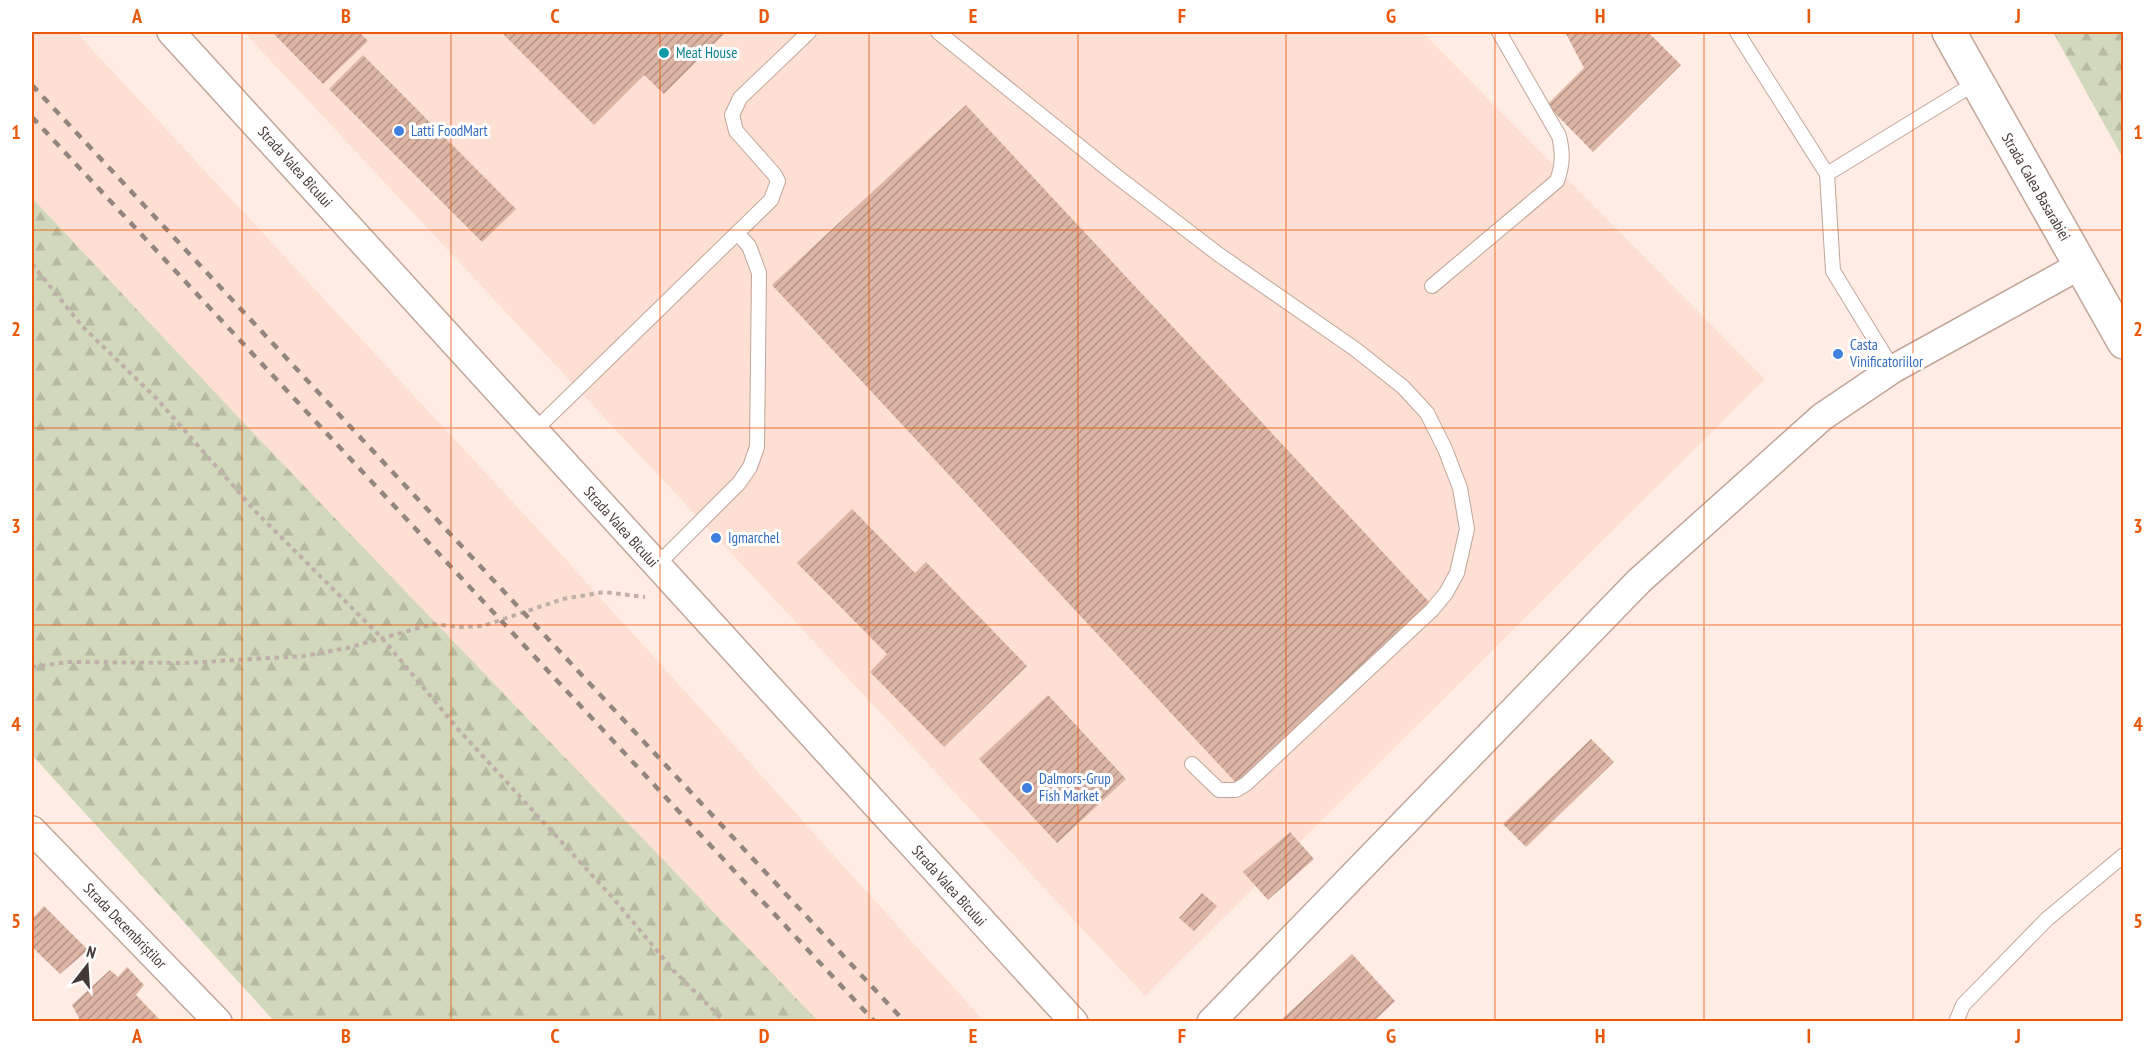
<svg xmlns="http://www.w3.org/2000/svg" width="2155" height="1053" viewBox="0 0 2155 1053" font-family="'PT Sans Narrow',sans-serif">
	<style>
		.built { fill: #fddfd3 }
		.forest { fill: url(#forest-firs) }
		.building { fill: url(#building-hatch) }
		.lines { fill: none; stroke-linecap: round; stroke-linejoin: round }
		.service-casing { stroke: #c1a599; stroke-width: 16 }
		.minor-casing { stroke: #c1a599; stroke-width: 30 }
		.primary-casing { stroke: #c1a599; stroke-width: 36 }
		.path { stroke: #bfafa8; stroke-width: 4; stroke-dasharray: 4.5 4.5; stroke-linecap: butt }
		.service { stroke: #fff; stroke-width: 14 }
		.minor { stroke: #fff; stroke-width: 27 }
		.primary { stroke: #fff; stroke-width: 33 }
		.rail { stroke: #93857f; stroke-width: 4.5; stroke-dasharray: 8 8; stroke-linecap: butt }
		.grid { fill: none; stroke: #e8590c; stroke-width: 1.5; stroke-opacity: 0.55 }
		.culture-dot { fill: #0f9aa8; stroke: #fefefe; stroke-width: 2 }
		.shop-dot { fill: #3f7fe0; stroke: #fefefe; stroke-width: 2 }
		.labels { text-anchor: middle; stroke-width: 6; stroke-linejoin: round; paint-order: stroke }
		.culture-label { font-size: 15px; fill: #0d838f; stroke: #fefefe; text-anchor: start }
		.shop-label { font-size: 15px; fill: #366cbe; stroke: #fefefe; text-anchor: start }
		.street-label { font-size: 15px; fill: #453935; stroke: #fefefe }
		.neatline { fill: none; stroke: #e8590c; stroke-width: 2 }
		.grid-label { font-size: 20px; text-anchor: middle; font-weight: bold; fill: #e8590c }
	</style>
	<defs>
		<pattern id="forest-firs" width="22" height="20" patternUnits="userSpaceOnUse" patternTransform="scale(1.5)"><rect width="22" height="20" fill="#d1d8bb"/><path d="M5 1l3.5 6h-7zM16 11l3.5 6h-7z" fill="#b5baa1"/></pattern>
		<pattern id="building-hatch" width="6" height="6" patternUnits="userSpaceOnUse" patternTransform="scale(1.5)"><rect width="6" height="6" fill="#dcb5a5"/><path d="M-1 1l2-2M0 6l6-6M5 7l2-2" fill="none" stroke="#b49487"/></pattern>
	</defs>
	<rect width="100%" height="100%" fill="#ffede5"/>
	<path class="built" d="M32,32H76L538,529L984,1021H769L32,233Z
		M244,32H1422L1765,379L1145,996Z"/>
	<path class="forest" d="M2053,32H2123V158Z
		M32,198L257,437L818,1021H274L32,755Z"/>
	<path class="building" d="M272,32H359L368,41L323,84Z
		M501,32H726L664,94L644,75L594,125Z
		M1565,32H1648L1681,65L1593,152L1547,105L1584,68Z
		M363,55L516,209L482,242L329,89Z
		M966,105L1432,605L1238,785L772,285Z
		M852,509L915,573L926,562L1027,666L944,747L870,672L887,654L797,563Z
		M1048,695L1126,779L1057,843L979,759Z
		M1591,739L1614,762L1526,847L1503,824Z
		M1290,832L1314,859L1268,900L1243,872Z
		M1202,893L1217,906L1194,931L1179,918Z
		M44,906L88,950L60,974L32,947V919Z
		M1352,954L1395,1001L1373,1022H1279Z
		M127,967L144,985L136,995L162,1022H81L72,1005L110,970L118,977Z"/>
	<g class="lines">
		<g class="service-casing">
			<path id="service" d="M938,32L1115,175L1218,254L1355,349L1403,387L1427,413L1445,449L1460,488L1467,529L1457,573L1446,593L1432,610L1246,784L1236,790H1219L1192,764
				M1737,32L1827,174L1833,271L1893,369
				M1827,174L1977,82
				M1432,286L1557,181C1563,164 1563,153 1559,136L1499,32
				M535,430L771,200L778,181L774,174L736,131L732,115L740,98L809,32
				M656,566L739,483L750,467L757,447L759,273L749,246L737,233
				M1956,1022L1963,1005L2047,919L2124,855"/>
		</g>
		<g class="minor-casing">
			<path id="minor" d="M171,32L1074,1022
				M32,830L218,1022
				M1211,1022L1639,581L1822,417L1893,369L2081,265"/>
		</g>
		<g class="primary-casing">
			<path id="primary" d="M1949,32L2124,342"/>
		</g>
		<path class="path" d="M32,264L82,326L157,399L257,513L382,638L458,729L613,898L674,971L725,1022
			M32,667L68,662L184,663L304,656L347,648L433,624L460,627L483,626L563,599L604,592L645,597"/>
		<use href="#service" class="service"/>
		<use href="#minor" class="minor"/>
		<use href="#primary" class="primary"/>
		<path class="rail" d="M32,85L905,1022
			M32,117L875,1022"/>
	</g>
	<path class="grid" d="M242,32V1022M451,32V1022M660,32V1022M869,32V1022M1078,32V1022M1286,32V1022M1495,32V1022M1704,32V1022M1913,32V1022M32,230H2124M32,428H2124M32,625H2124M32,823H2124"/>
	<circle class="culture-dot" cx="664" cy="53" r="6"/>
	<g class="shop-dot">
		<circle cx="399" cy="131" r="6"/>
		<circle cx="1838" cy="354" r="6"/>
		<circle cx="716" cy="538" r="6"/>
		<circle cx="1027" cy="788" r="6"/>
	</g>
	<g class="labels">
		<g class="culture-label">
			<text x="676" y="58">Meat House</text>
		</g>
		<g class="shop-label">
			<text x="411" y="136">Latti FoodMart</text>
			<text x="1850" y="350">Casta<tspan x="1850" dy="17">Vinificatoriilor</tspan></text>
			<text x="728" y="543">Igmarchel</text>
			<text x="1039" y="784">Dalmors-Grup<tspan x="1039" dy="17">Fish Market</tspan></text>
		</g>
		<g class="street-label">
			<text transform="translate(295 167) rotate(48)" y="5">Strada Valea Bîcului</text>
			<text transform="translate(2036 187) rotate(60)" y="5">Strada Calea Basarabiei</text>
			<text transform="translate(621 527) rotate(48)" y="5">Strada Valea Bîcului</text>
			<text transform="translate(949 886) rotate(48)" y="5">Strada Valea Bîcului</text>
			<text transform="translate(125 926) rotate(46)" y="5">Strada Decembriștilor</text>
		</g>
	</g>
	<rect width="2155" height="1053" fill="none" stroke="#fefefe" stroke-width="66"/>
	<g transform="translate(87 966) rotate(17)" stroke="#fefefe" stroke-width="4.5" paint-order="stroke">
	<path d="M0-4.5L10 22L0 15L-10 22Z" fill="#453935"/>
	<text y="-9" font-size="16" font-weight="bold" text-anchor="middle" fill="#453935">N</text>
	</g>
	<rect x="33" y="33" width="2089" height="987" class="neatline"/>
	<g class="grid-label">
		<text x="137" y="23">A</text>
		<text x="346" y="23">B</text>
		<text x="555" y="23">C</text>
		<text x="764" y="23">D</text>
		<text x="973" y="23">E</text>
		<text x="1182" y="23">F</text>
		<text x="1391" y="23">G</text>
		<text x="1600" y="23">H</text>
		<text x="1809" y="23">I</text>
		<text x="2018" y="23">J</text>
		<text x="16" y="139">1</text>
		<text x="2138" y="139">1</text>
		<text x="16" y="336">2</text>
		<text x="2138" y="336">2</text>
		<text x="16" y="533">3</text>
		<text x="2138" y="533">3</text>
		<text x="16" y="731">4</text>
		<text x="2138" y="731">4</text>
		<text x="16" y="928">5</text>
		<text x="2138" y="928">5</text>
		<text x="137" y="1043">A</text>
		<text x="346" y="1043">B</text>
		<text x="555" y="1043">C</text>
		<text x="764" y="1043">D</text>
		<text x="973" y="1043">E</text>
		<text x="1182" y="1043">F</text>
		<text x="1391" y="1043">G</text>
		<text x="1600" y="1043">H</text>
		<text x="1809" y="1043">I</text>
		<text x="2018" y="1043">J</text>
	</g>
</svg>
